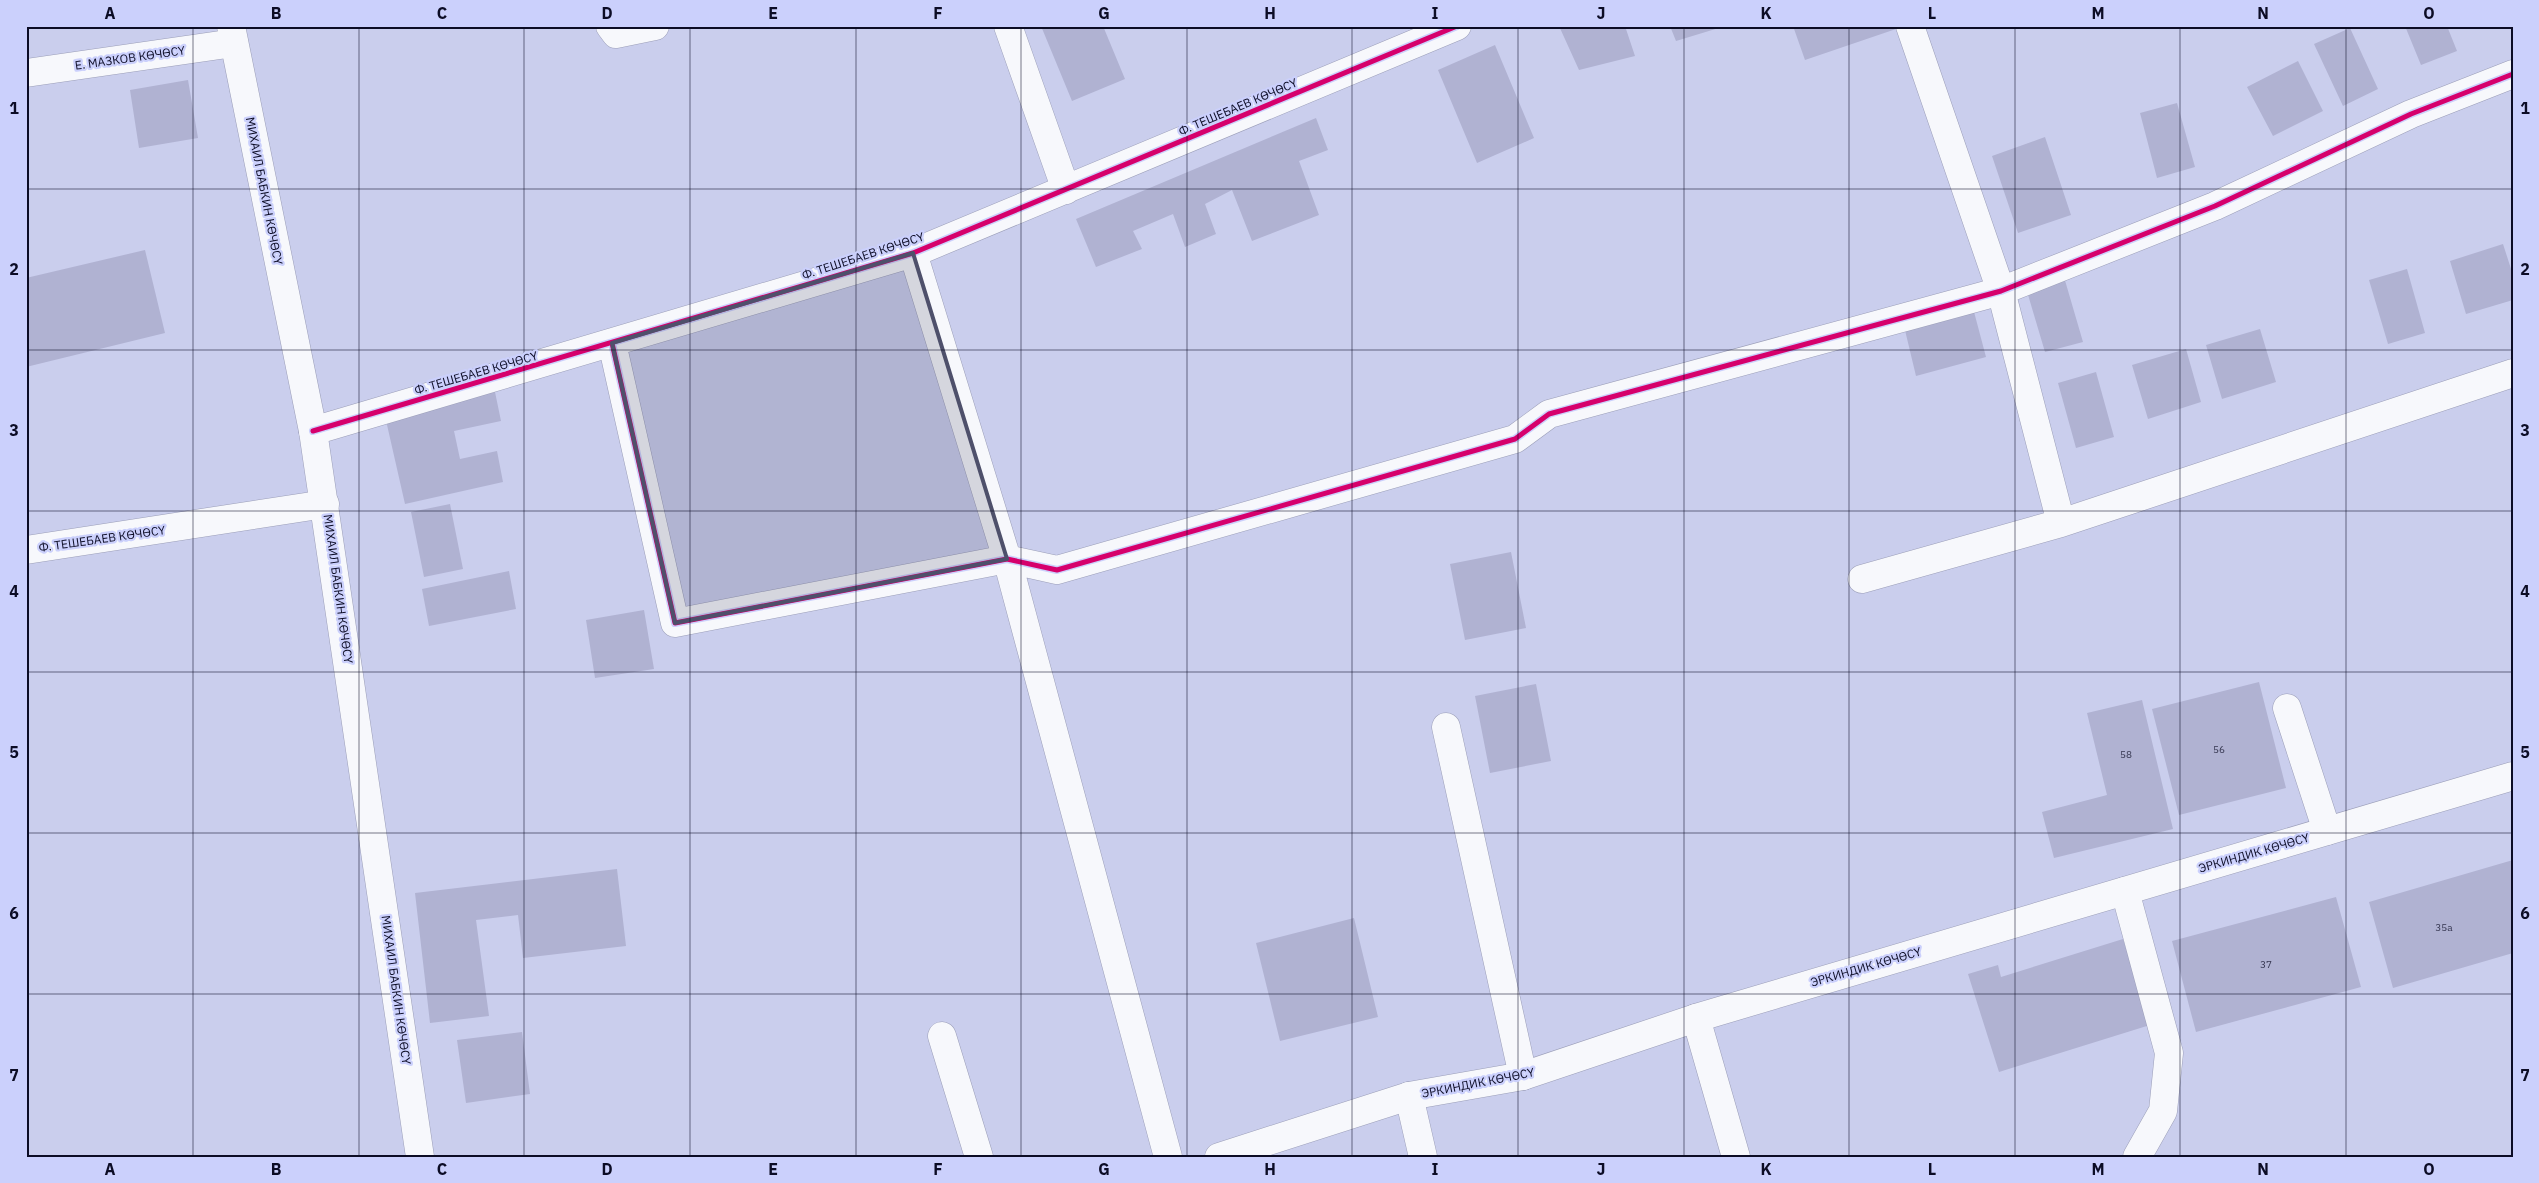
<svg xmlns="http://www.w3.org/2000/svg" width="2539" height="1183" viewBox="0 0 2539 1183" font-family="'IBM Plex Sans',sans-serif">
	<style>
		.building { fill: #b0b2d2 }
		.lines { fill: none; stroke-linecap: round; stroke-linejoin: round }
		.minor-casing { stroke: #9b9eb8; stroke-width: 29 }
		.major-casing { stroke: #9b9eb8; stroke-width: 29 }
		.minor { stroke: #f7f8fc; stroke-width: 28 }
		.major { stroke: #f7f8fc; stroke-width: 28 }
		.cycleway-casing { stroke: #cbd0fc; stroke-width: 8 }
		.cycleway { stroke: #d6006c; stroke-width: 5 }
		.marked { fill: #4e506b; fill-opacity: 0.2; stroke: #4e506b; stroke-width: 4; stroke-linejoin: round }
		.grid { fill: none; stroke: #0c0c25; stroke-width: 1; stroke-opacity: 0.55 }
		.labels { text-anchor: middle; stroke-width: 4.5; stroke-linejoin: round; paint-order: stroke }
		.number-label { font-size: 10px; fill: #353650 }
		.street-label { font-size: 12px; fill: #0c0c25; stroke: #cbd0fc }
		.neatline { fill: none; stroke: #0c0c25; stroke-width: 2 }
		.grid-label { font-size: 16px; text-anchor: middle; font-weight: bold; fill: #0c0c25 }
	</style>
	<rect width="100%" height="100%" fill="#caceed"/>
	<path class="building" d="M1041,26H1103L1125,79L1072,101Z
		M1559,26H1625L1635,56L1579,70Z
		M1670,26H1722V27L1676,41Z
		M1793,26H1895L1896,29L1805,60Z
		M2405,26H2447L2457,51L2421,65Z
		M2350,28L2378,89L2343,106L2314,44Z
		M1495,45L1534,138L1477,163L1438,70Z
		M2298,61L2323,111L2273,136L2247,87Z
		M188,80L198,138L139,148L130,90Z
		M2177,103L2195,167L2157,178L2140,113Z
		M1316,118L1328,150L1299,161L1319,215L1252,241L1232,190L1205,204L1216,234L1185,247L1173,214L1133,231L1142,249L1096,267L1076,219Z
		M2045,137L2071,215L2018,233L1992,156Z
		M2503,244L2513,275V300L2466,314L2450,261Z
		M145,250L165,333L26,367V278Z
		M2407,269L2425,333L2388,344L2369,280Z
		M2064,277L2083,342L2045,352L2026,288Z
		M1973,308L1986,357L1916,376L1904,326Z
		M2260,329L2276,382L2222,399L2206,345Z
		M2186,349L2201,402L2148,419L2132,365Z
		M2096,372L2114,437L2076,448L2058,383Z
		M495,392L501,421L454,431L460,459L497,451L503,482L405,504L385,416Z
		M450,504L463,569L424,577L411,512Z
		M1511,552L1526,628L1465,640L1450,564Z
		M509,571L516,609L429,626L422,589Z
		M644,610L654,669L595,678L586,620Z
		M2259,682L2286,788L2179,815L2152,709Z
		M1536,684L1551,761L1490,773L1475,696Z
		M2142,700L2173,829L2054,858L2042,812L2107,795L2087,713Z
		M2513,860V953L2393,988L2369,902Z
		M617,869L626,946L523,958L518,915L476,920L489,1016L430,1023L415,893Z
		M2336,897L2361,987L2196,1032L2172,941Z
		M1354,918L1378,1017L1280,1041L1256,943Z
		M2123,939L2150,1025L1999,1072L1968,974L1998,965L2001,977Z
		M522,1032L530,1094L466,1103L457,1040Z"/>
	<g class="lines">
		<g class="minor-casing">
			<path id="minor" d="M610,26L616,34L655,26
				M1008,26L1066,190
				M1910,26L2001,291L2061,523
				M26,73L234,43
				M913,253L1007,559L1168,1157
				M612,343L675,623L1007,559L1057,570L1515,439L1549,414L2001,291L2215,206L2411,114L2513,74
				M313,431L913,253L1457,26
				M26,550L325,504
				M1862,579L2061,523L2513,373
				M2287,708L2327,831
				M1446,727L1523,1076
				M2125,891L2169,1053L2163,1111L2137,1157
				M1696,1018L1736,1157
				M942,1036L979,1157
				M1409,1096L1423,1157"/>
		</g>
		<g class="major-casing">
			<path id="major" d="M231,26L313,431L420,1157
				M1219,1157L1409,1096L1523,1076L1696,1018L2513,776"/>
		</g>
		<use href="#minor" class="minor"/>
		<use href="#major" class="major"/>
		<g class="cycleway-casing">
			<path id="cycleway" d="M612,343L675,623L1007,559L1057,570L1515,439L1549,414L2001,291L2215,206L2411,114L2513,74
				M313,431L913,253L1457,26"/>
		</g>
		<use href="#cycleway" class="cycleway"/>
	</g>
	<path class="marked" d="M913,253L1007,559L675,623L612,343Z"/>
	<path class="grid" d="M193,26V1157M359,26V1157M524,26V1157M690,26V1157M856,26V1157M1021,26V1157M1187,26V1157M1352,26V1157M1518,26V1157M1684,26V1157M1849,26V1157M2015,26V1157M2180,26V1157M2346,26V1157M26,189H2513M26,350H2513M26,511H2513M26,672H2513M26,833H2513M26,994H2513"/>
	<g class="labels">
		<g class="number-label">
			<text x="2219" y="753">56</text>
			<text x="2126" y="758">58</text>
			<text x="2444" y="931">35а</text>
			<text x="2266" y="968">37</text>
		</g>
		<g class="street-label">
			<text transform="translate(130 58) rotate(-8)" y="4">Е. МАЗКОВ КӨЧӨСҮ</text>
			<text transform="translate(1238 107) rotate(-23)" y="4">Ф. ТЕШЕБАЕВ КӨЧӨСҮ</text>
			<text transform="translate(264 191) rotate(79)" y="4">МИХАИЛ БАБКИН КӨЧӨСҮ</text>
			<text transform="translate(863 256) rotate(-18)" y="4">Ф. ТЕШЕБАЕВ КӨЧӨСҮ</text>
			<text transform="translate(476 373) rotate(-16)" y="4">Ф. ТЕШЕБАЕВ КӨЧӨСҮ</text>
			<text transform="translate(102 539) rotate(-8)" y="4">Ф. ТЕШЕБАЕВ КӨЧӨСҮ</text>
			<text transform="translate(338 589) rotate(82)" y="4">МИХАИЛ БАБКИН КӨЧӨСҮ</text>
			<text transform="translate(2254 853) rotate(-16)" y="4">ЭРКИНДИК КӨЧӨСҮ</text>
			<text transform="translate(1866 967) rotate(-16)" y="4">ЭРКИНДИК КӨЧӨСҮ</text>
			<text transform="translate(396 990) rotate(82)" y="4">МИХАИЛ БАБКИН КӨЧӨСҮ</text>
			<text transform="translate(1478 1083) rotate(-11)" y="4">ЭРКИНДИК КӨЧӨСҮ</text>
		</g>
	</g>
	<rect width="2539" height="1183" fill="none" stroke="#cbd0fc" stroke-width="55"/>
	<rect x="28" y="28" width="2484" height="1128" class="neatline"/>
	<g class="grid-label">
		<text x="110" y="19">A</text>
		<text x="276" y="19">B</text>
		<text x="442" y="19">C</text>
		<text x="607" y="19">D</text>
		<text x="773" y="19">E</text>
		<text x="938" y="19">F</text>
		<text x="1104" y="19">G</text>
		<text x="1270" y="19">H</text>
		<text x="1435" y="19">I</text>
		<text x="1601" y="19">J</text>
		<text x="1766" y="19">K</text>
		<text x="1932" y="19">L</text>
		<text x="2098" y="19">M</text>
		<text x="2263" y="19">N</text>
		<text x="2429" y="19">O</text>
		<text x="14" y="114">1</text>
		<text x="2525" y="114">1</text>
		<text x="14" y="275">2</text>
		<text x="2525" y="275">2</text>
		<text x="14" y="436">3</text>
		<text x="2525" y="436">3</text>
		<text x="14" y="597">4</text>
		<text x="2525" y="597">4</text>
		<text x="14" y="758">5</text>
		<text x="2525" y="758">5</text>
		<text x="14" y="919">6</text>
		<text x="2525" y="919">6</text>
		<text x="14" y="1081">7</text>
		<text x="2525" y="1081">7</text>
		<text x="110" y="1175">A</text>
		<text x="276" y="1175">B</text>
		<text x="442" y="1175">C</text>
		<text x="607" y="1175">D</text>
		<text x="773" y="1175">E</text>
		<text x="938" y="1175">F</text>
		<text x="1104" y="1175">G</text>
		<text x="1270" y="1175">H</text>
		<text x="1435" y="1175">I</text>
		<text x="1601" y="1175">J</text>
		<text x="1766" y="1175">K</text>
		<text x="1932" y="1175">L</text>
		<text x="2098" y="1175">M</text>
		<text x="2263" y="1175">N</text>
		<text x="2429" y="1175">O</text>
	</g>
</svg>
